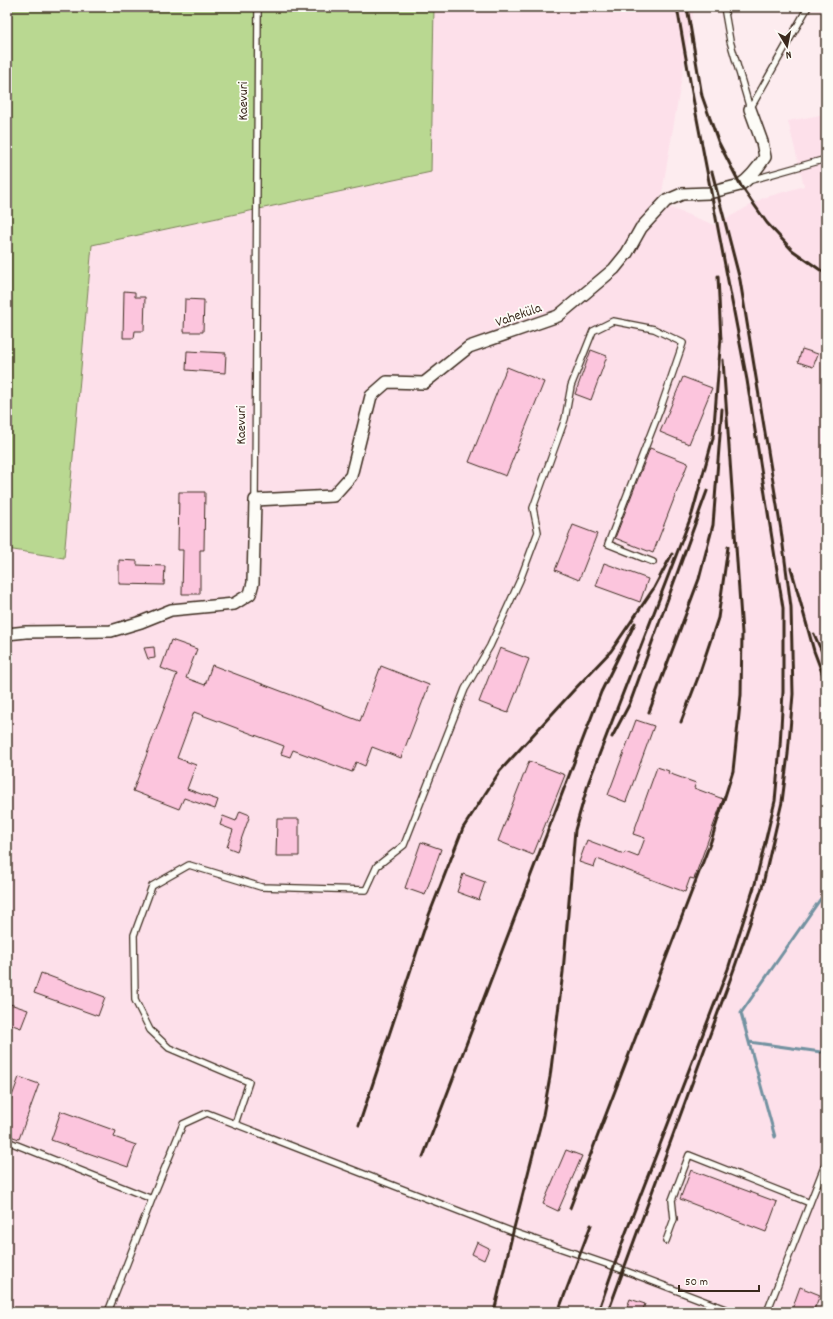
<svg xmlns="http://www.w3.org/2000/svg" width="833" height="1319" viewBox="0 0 833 1319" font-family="Dekko,sans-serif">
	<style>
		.built { fill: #fde0ea }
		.green { fill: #b9d891; stroke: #7a8158 }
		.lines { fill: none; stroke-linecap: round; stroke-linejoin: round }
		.stream { stroke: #7392a1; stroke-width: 3 }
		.building { fill: #fcc5dd; stroke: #3b2a1e }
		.service-casing { stroke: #3b2a1e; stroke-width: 8 }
		.minor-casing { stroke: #3b2a1e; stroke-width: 14 }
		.service { stroke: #fdfcf7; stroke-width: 5.5 }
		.minor { stroke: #fdfcf7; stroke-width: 11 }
		.rail { stroke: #3b2a1e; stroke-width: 3 }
		.labels { text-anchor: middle; stroke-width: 3.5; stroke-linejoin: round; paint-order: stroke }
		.street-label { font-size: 14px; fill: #3b2a1e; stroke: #fdfcf7 }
	</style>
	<rect width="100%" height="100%" fill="#fdecef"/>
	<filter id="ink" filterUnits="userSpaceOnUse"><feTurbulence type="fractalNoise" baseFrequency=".025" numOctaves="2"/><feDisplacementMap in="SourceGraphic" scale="8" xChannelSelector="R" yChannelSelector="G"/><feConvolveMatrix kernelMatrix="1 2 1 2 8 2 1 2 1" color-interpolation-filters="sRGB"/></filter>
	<g filter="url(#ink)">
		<path class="built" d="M434,7H694L660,204L715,225L763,198L804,186L788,121L826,114V1312H7V549L64,558L92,245L430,172Z"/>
		<path class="green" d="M7,7H434L431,172L92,245L64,558L7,549Z"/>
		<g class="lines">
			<path class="stream" d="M749,1042L821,1052
				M775,1137L741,1013L826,891"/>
		</g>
		<path class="building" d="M124,291L135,292V297H145L144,331H135L134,338H123Z
			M185,299L204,300L203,332H184Z
			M802,349L818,354L813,367L798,362Z
			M591,350L607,356L591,400L575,394Z
			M187,351L226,353L225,373L186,370Z
			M507,367L544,382L506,476L469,462Z
			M683,377L712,388L689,444L660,432Z
			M650,448L688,463L653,553L615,538Z
			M179,492H205L204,550H200V594H182L183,550H178Z
			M573,525L597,534L579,580L555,570Z
			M119,560L137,561V565L165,566L164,585L119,584Z
			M604,563L648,579L640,602L596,586Z
			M171,640L197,649L186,678L205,685L212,665L360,721L381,666L429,685L401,758L372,747L365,766L356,762L352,772L293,750L290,757L281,754L284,746L194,712L177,758L196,765L187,789L218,800L215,809L184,798L179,809L133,791L177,674L161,668Z
			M154,647L155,658L148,659L144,648Z
			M500,648L529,659L508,713L479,702Z
			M636,720L654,726L626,802L608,795Z
			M529,761L565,775L533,855L498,841Z
			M657,767L669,771L668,773L696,783L694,788L723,799L694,879L690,878L685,892L597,859L594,867L579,862L587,840L624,854L625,852L638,857L645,838L633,834Z
			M240,811L250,815L237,851L227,847L233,830L220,825L223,816L236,821Z
			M277,819H299V856H276Z
			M421,842L441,849L425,895L405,888Z
			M463,874L485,882L479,900L457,892Z
			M41,973L105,997L98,1016L34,993Z
			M7,1003L28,1010L21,1028L7,1023Z
			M19,1077L39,1084L19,1139L7,1135V1110Z
			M61,1111L116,1131L114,1137L136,1145L128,1167L51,1140Z
			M566,1150L582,1156L558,1211L543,1204Z
			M691,1170L777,1202L766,1232L680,1199Z
			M477,1242L489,1248L484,1260L472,1254Z
			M800,1287L820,1295L813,1312H791Z
			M630,1299L645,1304L642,1312H625Z"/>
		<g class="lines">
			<g class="service-casing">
				<path id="service" d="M724,7L730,41L750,109
					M750,109L808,7
					M748,181L826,159
					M255,500L258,7
					M235,1124L249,1082L169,1048L150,1030L135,1000L134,935L152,886L189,865L261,887L366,890L377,866L404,845L465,689L490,646L520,580L538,532L533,508L565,419L571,386L593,331L613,321L654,329L683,343L661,407L608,544L653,562
					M7,1141L152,1199
					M666,1241L674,1219L672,1200L689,1155L810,1203
					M108,1312L152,1199L183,1124L207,1113L513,1232L615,1267L733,1312
					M767,1312L826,1162"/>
			</g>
			<g class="minor-casing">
				<path id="minor" d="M7,634L26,632L111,631L141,622L171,610L234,604L250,594L253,583L255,500L333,496L351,476L371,396L387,382L424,383L469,347L558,316L614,269L627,253L641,228L666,201L682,194L709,193L740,185C751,178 758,168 765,157L762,142L750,109"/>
			</g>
			<use href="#service" class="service"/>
			<use href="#minor" class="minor"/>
			<path class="rail" d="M687,7L702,96L718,141L741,186L767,223L792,250L826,274
				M718,276L721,342
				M791,568L814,651L826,683
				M814,634L826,661
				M649,712L699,579L713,525L722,409
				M681,722L699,675L718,618L728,547
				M612,737L630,703L707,491
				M359,1125L429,915L463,828L500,771L573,691L611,651L654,588L672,554
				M423,1157L601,692L635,623
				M570,1208L711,841L733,771L741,695L742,633L723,360
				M494,1312L513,1232L543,1115L550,1077L563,972L575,830L589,781L692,514L713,438L721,337
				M558,1312L591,1225
				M598,1312L625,1235L728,969L755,884L775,801L780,746L783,692V608L747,380L693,98L677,7
				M608,1312L734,969L762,888L782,802L788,754L793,694L791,607L781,530L740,280L712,172"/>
		</g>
	</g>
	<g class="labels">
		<g class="street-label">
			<text transform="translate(242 101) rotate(-90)" y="5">Kaevuri</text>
			<text transform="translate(518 314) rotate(-19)" y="5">Vaheküla</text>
			<text transform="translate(240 425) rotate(-90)" y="5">Kaevuri</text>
		</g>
	</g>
	<rect width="833" height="1319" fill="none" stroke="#fdfcf7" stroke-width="24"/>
	<rect x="12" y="12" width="809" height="1295" fill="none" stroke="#3b2a1e" stroke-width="1.5" filter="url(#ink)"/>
	<g transform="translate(787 46) rotate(170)" stroke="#fdfcf7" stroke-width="3" paint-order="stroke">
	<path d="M0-3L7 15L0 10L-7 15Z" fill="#3b2a1e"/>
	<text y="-6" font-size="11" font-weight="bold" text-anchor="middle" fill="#3b2a1e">N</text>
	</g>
	<path d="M679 1285v6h80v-6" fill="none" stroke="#3b2a1e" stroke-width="2"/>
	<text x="685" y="1285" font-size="12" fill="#3b2a1e" stroke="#fdfcf7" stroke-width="3" paint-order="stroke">50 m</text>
</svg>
